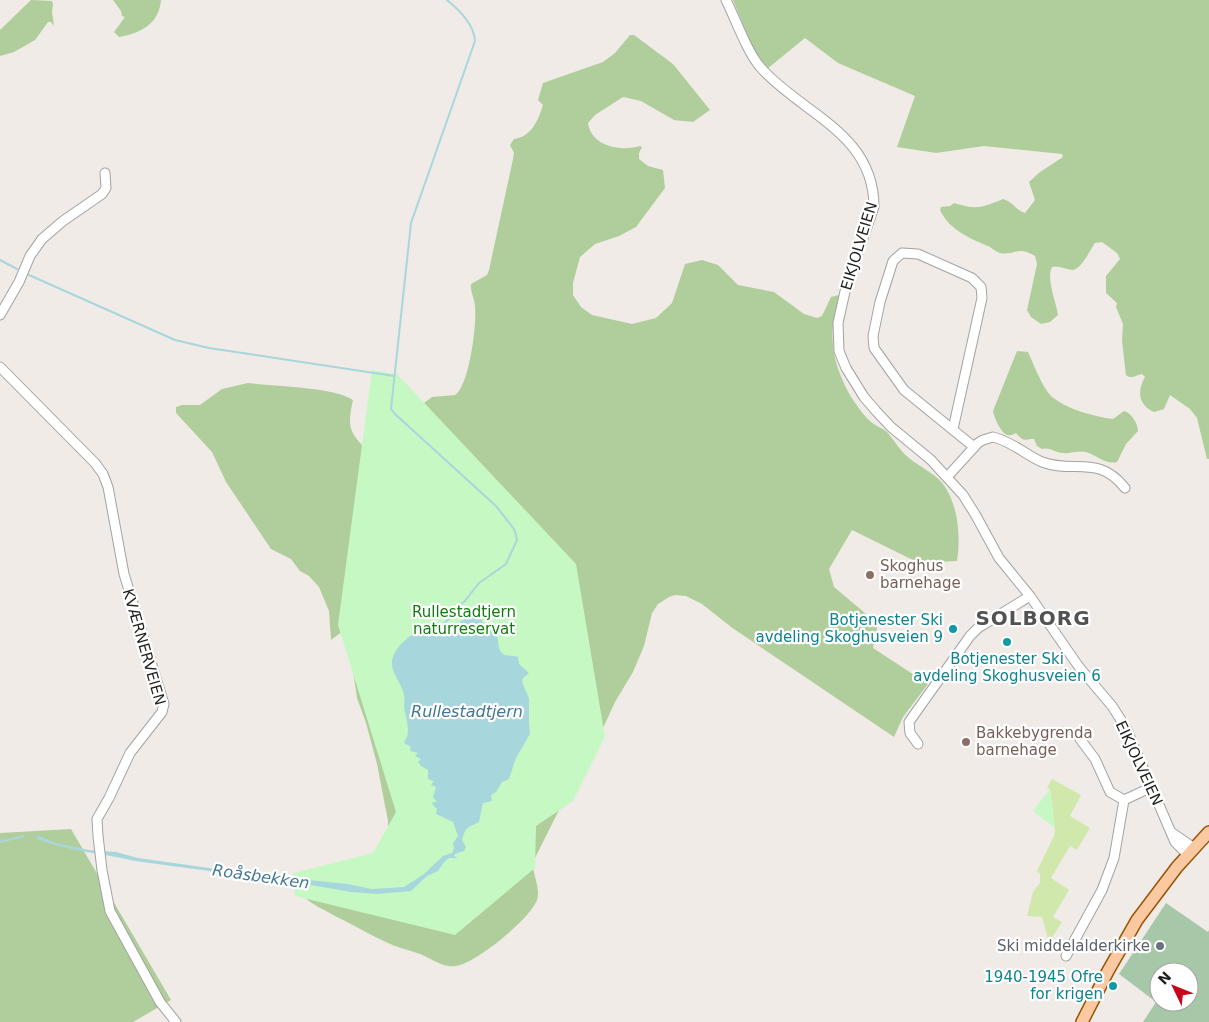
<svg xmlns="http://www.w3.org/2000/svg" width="1209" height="1022" viewBox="0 0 1209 1022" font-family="'DejaVu Sans',sans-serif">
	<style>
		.grass { fill: #d1e8ad }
		.forest { fill: #b0ce9b }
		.cemetery { fill: #a7c8a8; fill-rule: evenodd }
		.park { fill: #c6f8c4 }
		.water { fill: #a7d7dc }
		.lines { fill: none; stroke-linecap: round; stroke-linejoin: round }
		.stream { stroke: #a7d7dc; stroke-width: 2 }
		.minor-casing { stroke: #a3a3a3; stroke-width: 11 }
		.major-casing { stroke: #975404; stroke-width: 14 }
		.minor { stroke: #fff; stroke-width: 9 }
		.major { stroke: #fac8a1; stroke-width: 11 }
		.education-dot { fill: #8d6e63; stroke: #fff; stroke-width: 2 }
		.culture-dot { fill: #0f9aa8; stroke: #fff; stroke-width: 2 }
		.worship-dot { fill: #6b7280; stroke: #fff; stroke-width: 2 }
		.labels { text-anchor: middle; stroke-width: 4.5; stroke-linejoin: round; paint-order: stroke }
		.street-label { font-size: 15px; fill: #1f1f1f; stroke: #fff }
		.education-label { font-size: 15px; fill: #785e54; stroke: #fff; text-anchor: start }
		.park-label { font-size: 15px; fill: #137c0e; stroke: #fff }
		.culture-label { font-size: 15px; fill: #0d838f; stroke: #fff; text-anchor: end }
		.worship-label { font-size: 15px; fill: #5b616d; stroke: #fff; text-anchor: end }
		.water-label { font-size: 16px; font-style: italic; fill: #447796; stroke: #fff }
		.district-label { font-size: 20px; font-weight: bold; letter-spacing: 1px; fill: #525252; stroke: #fff }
	</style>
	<rect width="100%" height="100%" fill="#f0ebe6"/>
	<path class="grass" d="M1052,779L1081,795L1070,816L1090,828L1077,850L1070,846L1051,878L1069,890L1053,917L1062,922L1049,942L1042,917L1027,916L1033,892L1040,883V874L1037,871L1054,836L1055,828L1050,789L1047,788Z"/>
	<path class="forest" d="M31,0L52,1L53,4L52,12L54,26L51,22H48L35,40L14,52L0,56V30Z
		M113,0H161C159,24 141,33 119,37L114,32L125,17L122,16L121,11Z
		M733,0H1209V459H1207L1197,418L1190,409L1170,395L1164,409L1154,412C1138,405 1137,391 1145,377L1142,374C1136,375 1132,380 1126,375L1122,341L1123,324L1116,307L1117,303L1106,293V276L1120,259L1117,253L1102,242L1095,243C1090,250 1081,270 1072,270C1064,269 1062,266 1052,267C1046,280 1056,301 1058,315L1050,322L1041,324L1031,317L1027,310L1037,264L1035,256C1017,245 1014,256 1000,253C997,252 993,249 990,247C970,238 950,231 940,210L941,207L950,206L954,203C977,210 981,208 1003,199C1014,202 1016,211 1025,213L1035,200L1029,182L1040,172L1063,157L1062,154L984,146L936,153L897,147L915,96L838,63L805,38L767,69L751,44Z
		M630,35H634L673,64L710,110L693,122L674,120L641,101L623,97L595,115L588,123C591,146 620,152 640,146L642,147L639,153V159L648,166L663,170L665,188L636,227L619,236L595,244L580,257L573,283V295L581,307L592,315L632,324L656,318L672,303L685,264L702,260L718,265L738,285L774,292L804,314L817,318L822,316L831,297L839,295C839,305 834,315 833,325C831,346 835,363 843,381C848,394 861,413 871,422C876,426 882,428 887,432C895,441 900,451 909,458C920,467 934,473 943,484C958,504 961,536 957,561L919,563L852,530L829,569L834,587L878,624L873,648L928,684L903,717L894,737L731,627L702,604L686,596L675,595L669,597L658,604L652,613L644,646L633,672L615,702L598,739L584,760L533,862C532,874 541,888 537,900C530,919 476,963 456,966C443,968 432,959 420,954C412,951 403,949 395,946C375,938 356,926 337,917C325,910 312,905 302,895L391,899L424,403L432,397L455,395C469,386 477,325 475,307C475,299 470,292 471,284L487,275L489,270L513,159L514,153L510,145L514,139C530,137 537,123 542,108L543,105L538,100L543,83L603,62L615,53Z
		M1017,351L1028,352C1034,365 1039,379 1047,391C1057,407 1095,417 1113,419L1124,411C1131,413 1138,423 1138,431L1126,444L1117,462C1105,465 1097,455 1086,452C1078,450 1070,454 1062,453C1054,452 1050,447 1042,449L1037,446L1034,439C1023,439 1025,443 1016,433C1014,434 1011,436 1008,435C1001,434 994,417 993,411Z
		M248,383C273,386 335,387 353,400C346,431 351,433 372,456L417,815L388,829V821L377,764L366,723L357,698L353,671L343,631L331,640L329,611L319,587L309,576L300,571L291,559L271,549L226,482L212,452L176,413V407L182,405H200L222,389Z
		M71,829L171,1000L133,1022H0V833Z"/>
	<path class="cemetery" d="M1166,903L1208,932L1209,930V1022H1143L1156,1002L1119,974ZM1159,972H1189V1002H1159Z"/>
	<path class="park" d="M372,370L397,374L576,564L605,737L573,801L536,826L535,868L455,935L295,896L293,873L373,853L396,812L338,625Z
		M1050,789L1055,828L1033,811Z"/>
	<path class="water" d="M467,618H478L482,620L484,626L497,635C499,642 497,652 505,655C509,656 513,655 518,657L519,664L529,673L523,678L522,682L529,698V724L530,734L516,758L509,779L502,782L496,792L491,795L492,801L483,803L479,822C466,829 467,825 462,840L466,847L464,851L455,854L454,856L458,858H449L445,861L438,871L427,876L411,891L378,894L351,892L299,883L135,861C102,853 70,852 37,839V836H39L56,843L89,850L116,852L138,858L252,874L347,884L372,889L404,887L424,874L443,856L452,853L454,848L453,843L458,836L453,822L436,814L437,809L432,804L433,802H437L433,797L436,787L431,785L434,781L428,779V770L421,766L418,762L421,759L415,756L418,753L410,751L411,747L404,743C404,741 406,739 407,737C410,728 405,715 404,706C404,702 405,699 404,695C402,685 394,676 392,666C390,649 411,634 425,627C435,623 440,620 449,627Z"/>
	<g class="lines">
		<path class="stream" d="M0,260L17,269
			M29,275L175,340L209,348L394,376
			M444,623L455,614L456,607L464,602L479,583L506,564L517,540L516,535L514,529L496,506L395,414L391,409L411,223L475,41C474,24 459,10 447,0
			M0,842L24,836"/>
		<g class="minor-casing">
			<path id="minor" d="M726,0C736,20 747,52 761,68C802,114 874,133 874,207L846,287L838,323L839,351L846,368L864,397L876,411L891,427L931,460L963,495L975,514L999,558L1030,596L1079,667L1112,706L1126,728L1175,842L1187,854
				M0,315L19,282L30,256L42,239L63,221L102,194L106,188L105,173
				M0,367L95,463L103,474L108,487L124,574L164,704L162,712L130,753L109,798L97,819L98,836L102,870L110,911L160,1002L176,1022
				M953,429L982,298L981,287L972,278L918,254L902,253L893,261L880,302L873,336L874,348L904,390L974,447
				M947,477L978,443L983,440L993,437C1011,441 1026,455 1042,462C1074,474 1098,454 1125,488
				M1080,739L1095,759L1110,792L1124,800
				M918,744L910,733L909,722L970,636L978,628L1030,596
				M1171,832L1194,848
				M1066,956L1102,890L1114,858L1124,800L1152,787"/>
		</g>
		<g class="major-casing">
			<path id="major" d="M1082,1022L1108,971L1137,920L1177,867L1209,832"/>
		</g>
		<use href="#minor" class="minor"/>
		<use href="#major" class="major"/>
	</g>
	<g class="education-dot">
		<circle cx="870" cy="575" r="5"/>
		<circle cx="966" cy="742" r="5"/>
	</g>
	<g class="culture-dot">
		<circle cx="953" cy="629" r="5"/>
		<circle cx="1007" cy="642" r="5"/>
		<circle cx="1113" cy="986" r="5"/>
	</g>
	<circle class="worship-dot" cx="1160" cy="946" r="5"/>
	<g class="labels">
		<g class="street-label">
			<text transform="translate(859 246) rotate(-73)" y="5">EIKJOLVEIEN</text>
			<text transform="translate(144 647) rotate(74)" y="5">KVÆRNERVEIEN</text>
			<text transform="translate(1139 763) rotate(65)" y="5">EIKJOLVEIEN</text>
		</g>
		<g class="education-label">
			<text x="880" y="571">Skoghus<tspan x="880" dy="17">barnehage</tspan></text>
			<text x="976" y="738">Bakkebygrenda<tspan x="976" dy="17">barnehage</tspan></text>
		</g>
		<g class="park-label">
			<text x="464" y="617">Rullestadtjern<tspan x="464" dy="17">naturreservat</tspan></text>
		</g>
		<g class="culture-label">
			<text x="943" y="625">Botjenester Ski<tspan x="943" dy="17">avdeling Skoghusveien 9</tspan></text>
			<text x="1007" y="664" text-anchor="middle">Botjenester Ski<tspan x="1007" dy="17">avdeling Skoghusveien 6</tspan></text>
			<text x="1103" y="982">1940-1945 Ofre<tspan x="1103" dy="17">for krigen</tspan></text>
		</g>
		<g class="worship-label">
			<text x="1150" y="951">Ski middelalderkirke</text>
		</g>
		<g class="water-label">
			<text x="467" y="717">Rullestadtjern</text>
			<text transform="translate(261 876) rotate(8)" y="6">Roåsbekken</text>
		</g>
		<g class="district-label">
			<text x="1033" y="625">SOLBORG</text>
		</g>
	</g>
	<g transform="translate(1174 987) rotate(313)"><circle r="24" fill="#ffffff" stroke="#a5a5a5"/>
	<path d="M0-4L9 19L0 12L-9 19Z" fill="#c9051d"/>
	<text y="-8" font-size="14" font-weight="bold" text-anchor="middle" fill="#1f1f1f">N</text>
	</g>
</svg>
